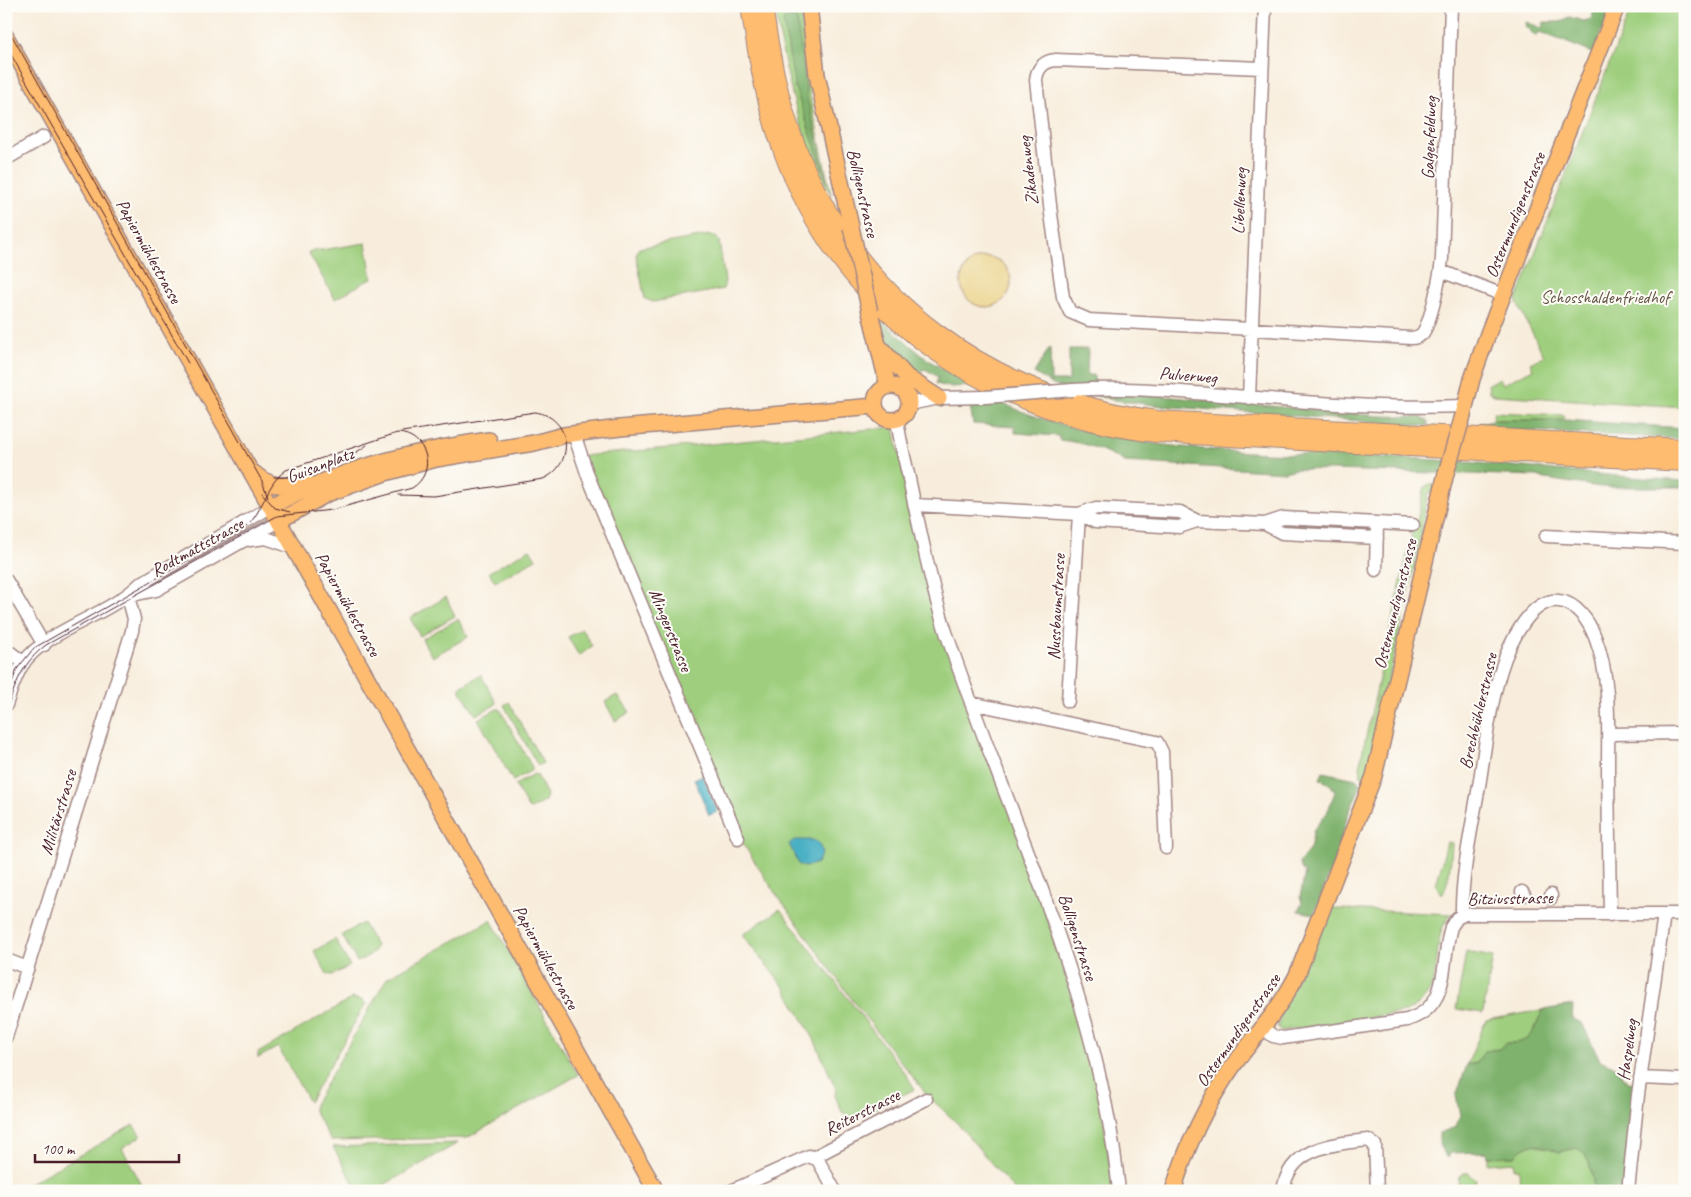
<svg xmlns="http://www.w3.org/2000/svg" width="1691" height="1197" viewBox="0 0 1691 1197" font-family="Caveat,sans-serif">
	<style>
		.green { fill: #9fcf7e; stroke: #747754 }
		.forest { fill: #7fb26d; stroke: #64684c }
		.sand { fill: #eeda9e; stroke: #9c7c64 }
		.water { fill: #44aec3; stroke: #476677 }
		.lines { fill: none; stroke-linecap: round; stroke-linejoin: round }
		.minor-casing { stroke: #a18684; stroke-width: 15 }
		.major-casing { stroke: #a18684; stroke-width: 18 }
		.highway-casing { stroke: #a18684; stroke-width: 20 }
		.minor { stroke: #fff; stroke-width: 12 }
		.major { stroke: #febc70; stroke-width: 15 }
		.highway { stroke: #febc70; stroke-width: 18 }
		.tram { stroke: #4a1f2b; stroke-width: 1 }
		.minor-bridge-casing { stroke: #a18684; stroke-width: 15; stroke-linecap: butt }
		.major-bridge-casing { stroke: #a18684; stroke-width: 18; stroke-linecap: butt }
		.minor-bridge { stroke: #fff; stroke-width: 12 }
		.major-bridge { stroke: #febc70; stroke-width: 15 }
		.labels { text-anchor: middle; stroke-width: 4; stroke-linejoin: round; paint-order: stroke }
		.street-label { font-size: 18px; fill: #4a1f2b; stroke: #fdfcf7 }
		.park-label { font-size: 18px; fill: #645444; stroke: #fdfcf7 }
	</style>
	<rect width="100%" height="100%" fill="#fdfcf7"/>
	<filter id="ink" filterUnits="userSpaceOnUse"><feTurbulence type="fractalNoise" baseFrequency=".02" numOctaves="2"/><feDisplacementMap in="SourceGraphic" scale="10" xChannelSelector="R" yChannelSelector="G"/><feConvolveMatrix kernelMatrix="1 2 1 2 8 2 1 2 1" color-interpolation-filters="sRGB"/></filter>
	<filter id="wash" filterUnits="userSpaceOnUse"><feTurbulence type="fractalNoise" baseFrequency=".0096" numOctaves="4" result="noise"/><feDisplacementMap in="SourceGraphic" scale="20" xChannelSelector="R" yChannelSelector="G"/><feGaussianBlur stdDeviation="1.12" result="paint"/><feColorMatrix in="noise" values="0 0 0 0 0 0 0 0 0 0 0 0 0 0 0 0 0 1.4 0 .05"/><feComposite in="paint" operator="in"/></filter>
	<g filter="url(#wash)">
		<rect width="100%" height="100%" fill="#f8eddc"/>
		<path class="green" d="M1632,6H1685V407L1494,395L1489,392L1488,384L1500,378L1503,384L1533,369L1530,363L1544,356L1516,301Z
			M786,11L796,13L801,19L811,101L831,195C800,140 786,76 776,13Z
			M710,235L716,237L719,241L725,281L723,289L653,302L645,299L636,255L639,248Z
			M366,243L372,278L335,299L308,252Z
			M1494,412L1564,415V420H1493Z
			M894,427L918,550L1034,875L1078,1016L1102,1109L1113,1191H1015L957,1123L927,1095L856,1005L774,891L738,836L582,456Z
			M1427,485H1434L1433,491L1428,494L1417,555L1367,776H1361L1360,763L1413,528L1416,526L1424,489Z
			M530,549L536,559L495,582L489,572Z
			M446,597L455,616L420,636L410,618Z
			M458,619L468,637L432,657L422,639Z
			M582,629L592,646L579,656L568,637Z
			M481,675L496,702L495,705L476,715L460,690V687Z
			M617,695L630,712L615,721L605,702Z
			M509,702L543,763L538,766L504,705Z
			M497,709H500L532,767V770L513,781L478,719Z
			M534,774L537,775L547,795L545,801L531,809L528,808L515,785Z
			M1447,842L1452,843C1451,860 1450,876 1444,892L1441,894L1436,885Z
			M1331,907L1338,909L1452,914C1424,940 1454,991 1405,1012L1281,1031L1277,1026L1281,1018L1279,1016Z
			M780,909L907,1076L915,1089L860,1116L850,1117L842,1112L835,1096L836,1089L814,1039L784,987L742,935Z
			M491,920L578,1075L467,1138L331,1141L314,1111V1105L387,978Z
			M363,923L376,946L373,953L357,962L342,935Z
			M335,939L350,966L332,975L327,974L314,951Z
			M1466,952L1493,957L1483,1013L1456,1009Z
			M353,998L364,1001L366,1003L309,1102L278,1047L258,1058V1053Z
			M1543,1010C1533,1031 1533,1044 1506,1043L1499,1049L1485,1051L1477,1062L1467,1065L1486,1020Z
			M133,1125L141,1136L122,1148L145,1191H16Z
			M458,1143L373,1191H358L333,1147Z
			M1529,1145L1550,1148L1559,1152L1577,1148C1592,1157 1591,1174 1595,1191H1520L1519,1169H1514V1162L1488,1164V1157L1515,1156L1518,1150Z
			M1469,1173L1476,1180L1474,1191H1457L1459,1177L1464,1173Z"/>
		<path class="forest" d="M1596,6H1612L1593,53L1540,32L1536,37L1525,26L1526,22L1542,28L1544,22H1560L1569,17L1584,21L1591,19Z
			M788,16L797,20L808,102L827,183L795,88L783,21Z
			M881,320L924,357L969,386L949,387L936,384L938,377L925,369L914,374L886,345Z
			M1050,347L1051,381H1069V349H1088L1087,375H1093L1099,394L1118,392L1380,416L1423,417V420H1428V426L1162,406L1114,400L1053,385L1034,373Z
			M1004,404C1137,462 1293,450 1436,460C1519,465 1602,476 1685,481V487H1601L1545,479L1538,476L1296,469L1284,472L1125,462C1106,450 1082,442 1059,440V436L1015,433V427L973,424L970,406Z
			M1493,420H1564L1685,428V439L1474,428L1480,423Z
			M1323,772L1356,779L1361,785L1347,817L1340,848L1314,914L1298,911L1302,903L1300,897L1305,872L1302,870L1299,863L1310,849L1314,829L1327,813L1335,792L1331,785L1320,779Z
			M1573,1005L1572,1019L1582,1023L1600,1060L1618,1068L1627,1082L1635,1083L1624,1191H1595C1591,1175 1592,1157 1577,1148L1559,1152C1545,1145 1524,1140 1515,1156L1488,1157L1487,1152L1449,1153V1157H1446L1439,1142V1133L1456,1127L1460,1115L1456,1096L1467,1065L1477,1062L1485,1051L1499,1049L1506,1043C1533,1044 1533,1031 1543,1010Z"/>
		<path class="sand" d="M961 282a25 25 0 1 1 50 0a25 25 0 1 1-50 0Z"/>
		<path class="water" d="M703,775L718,812L709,815L694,779Z
			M794,840H813L819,843L822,853L817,863L805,867L799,865L789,844Z"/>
	</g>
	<g filter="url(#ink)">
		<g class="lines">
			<g class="minor-casing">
				<path id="minor" d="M1262,68L1056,60C1044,61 1037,68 1036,80L1051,214L1063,297L1070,312L1089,320L1411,338C1415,338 1418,337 1422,334C1431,323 1441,273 1442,258L1451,6
					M6,159L44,137
					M1441,271L1503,295
					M1073,390C1132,386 1189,393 1248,397C1320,404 1393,409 1465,406
					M1249,398L1265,6
					M909,404L939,398L985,397
					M897,420C901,448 909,475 914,503C924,547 932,590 946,632C1008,817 1099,994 1119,1191
					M574,434L588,476L738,838
					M915,505L1079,514L1095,522L1179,527L1197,521L1265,524L1283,518L1377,523
					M1079,514L1096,508L1180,512L1197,521
					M1265,524L1282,533L1377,538
					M1546,536L1685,543
					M250,540L266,538L295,548
					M1376,570L1377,523L1413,525
					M6,580L44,645
					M128,596L156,590L280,520
					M6,652L11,653L24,663
					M1068,701L1079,514
					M971,703L1157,742L1162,752L1166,848
					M6,705C11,690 15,675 24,662C50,628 108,616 140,584L272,506
					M1608,734L1685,733
					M1522,892L1524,895
					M1551,895V898
					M1462,915C1461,875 1473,821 1480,780C1486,740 1491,696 1505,658C1513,638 1532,598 1559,601C1577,603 1589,622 1595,637C1611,678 1608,724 1608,768C1609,817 1609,866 1610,915
					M6,960L28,968
					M1263,1028L1273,1036L1283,1038L1407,1020C1452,1006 1440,963 1451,927L1457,918L1465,914H1685
					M6,1037L132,631L134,619L128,596
					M1640,1078L1685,1080
					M814,1157L926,1099
					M731,1191L809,1156L818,1160L835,1191
					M1283,1191C1289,1147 1333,1144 1368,1140L1375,1145L1377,1191
					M1628,1191L1638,1095L1664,914"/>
			</g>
			<g class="major-casing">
				<path id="major" d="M809,6L817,75L851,227
					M6,37L656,1191
					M870,312L888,386
					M878,345L907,377L939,398
					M875 403a17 17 0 1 1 34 0a17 17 0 1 1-34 0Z
					M1462,419L1472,379L1489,331L1617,6
					M254,473C269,487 286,488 305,482
					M272,506C337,469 415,451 489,440
					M280,520L327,494L385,473L436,459L534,443L564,435L620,428L875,406
					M1173,1191C1186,1147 1207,1103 1233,1066C1255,1036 1280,1009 1297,975L1374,776L1446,473"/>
			</g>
			<g class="highway-casing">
				<path id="highway" d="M750,6C757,54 765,101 781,146C839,312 986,413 1156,433L1685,462
					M763,6C770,52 778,99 795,143C855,302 991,398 1157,420L1685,448"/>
			</g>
			<use href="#minor" class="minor"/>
			<use href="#major" class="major"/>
			<use href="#highway" class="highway"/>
			<path class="tram" d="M6,25L262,481L268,497
				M6,46L188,363
				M274,477C294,481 352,458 367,445
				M262,493L275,508L290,512
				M398,495L434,496L543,479C576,465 572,417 535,412L402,432
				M6,699L17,669L34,648L245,528C264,512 265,484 286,470L397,433C427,434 438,472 412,488L332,510L277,516L46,645C22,663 15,685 6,712"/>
			<g class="minor-bridge-casing">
				<path id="minor-bridge" d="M985,397L1073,390"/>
			</g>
			<g class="major-bridge-casing">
				<path id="major-bridge" d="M851,227L870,312
					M1446,473L1462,419"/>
			</g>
			<use href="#minor-bridge" class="minor-bridge"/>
			<use href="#major-bridge" class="major-bridge"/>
		</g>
	</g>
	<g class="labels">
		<g class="street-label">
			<text transform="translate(1429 138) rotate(-88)" y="6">Galgenfeldweg</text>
			<text transform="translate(1028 171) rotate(-97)" y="6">Zikadenweg</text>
			<text transform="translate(863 193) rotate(77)" y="6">Bolligenstrasse</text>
			<text transform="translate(1239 201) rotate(-88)" y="6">Libellenweg</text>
			<text transform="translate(1515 215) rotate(-68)" y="6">Ostermundigenstrasse</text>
			<text transform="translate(149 251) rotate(61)" y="6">Papiermühlestrasse</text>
			<text transform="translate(1188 375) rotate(5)" y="6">Pulverweg</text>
			<text transform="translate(320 465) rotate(-21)" y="6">Guisanplatz</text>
			<text transform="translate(197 547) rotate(-29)" y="6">Rodtmattstrasse</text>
			<text transform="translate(348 604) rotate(61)" y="6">Papiermühlestrasse</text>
			<text transform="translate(1395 604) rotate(-76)" y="6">Ostermundigenstrasse</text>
			<text transform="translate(1056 607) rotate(-87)" y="6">Nussbaumstrasse</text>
			<text transform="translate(671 630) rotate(68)" y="6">Mingerstrasse</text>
			<text transform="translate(1478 711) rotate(-77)" y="6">Brechbühlerstrasse</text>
			<text transform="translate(58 812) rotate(-73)" y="6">Militärstrasse</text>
			<text transform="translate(1510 898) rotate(-1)" y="6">Bitziusstrasse</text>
			<text transform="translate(1078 937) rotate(72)" y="6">Bolligenstrasse</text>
			<text transform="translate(546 957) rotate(61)" y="6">Papiermühlestrasse</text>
			<text transform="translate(1238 1030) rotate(-55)" y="6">Ostermundigenstrasse</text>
			<text transform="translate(1627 1050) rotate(-82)" y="6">Haspelweg</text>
			<text transform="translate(862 1112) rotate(-27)" y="6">Reiterstrasse</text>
		</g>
		<g class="park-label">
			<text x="1605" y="303">Schosshaldenfriedhof</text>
		</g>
	</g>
	<rect width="1691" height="1197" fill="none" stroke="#fdfcf7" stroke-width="25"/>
	<path d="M35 1154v8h144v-8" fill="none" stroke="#4a1f2b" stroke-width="2.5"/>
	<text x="42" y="1154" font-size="15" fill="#4a1f2b" stroke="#fdfcf7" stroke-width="4" paint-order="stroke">100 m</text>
</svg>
